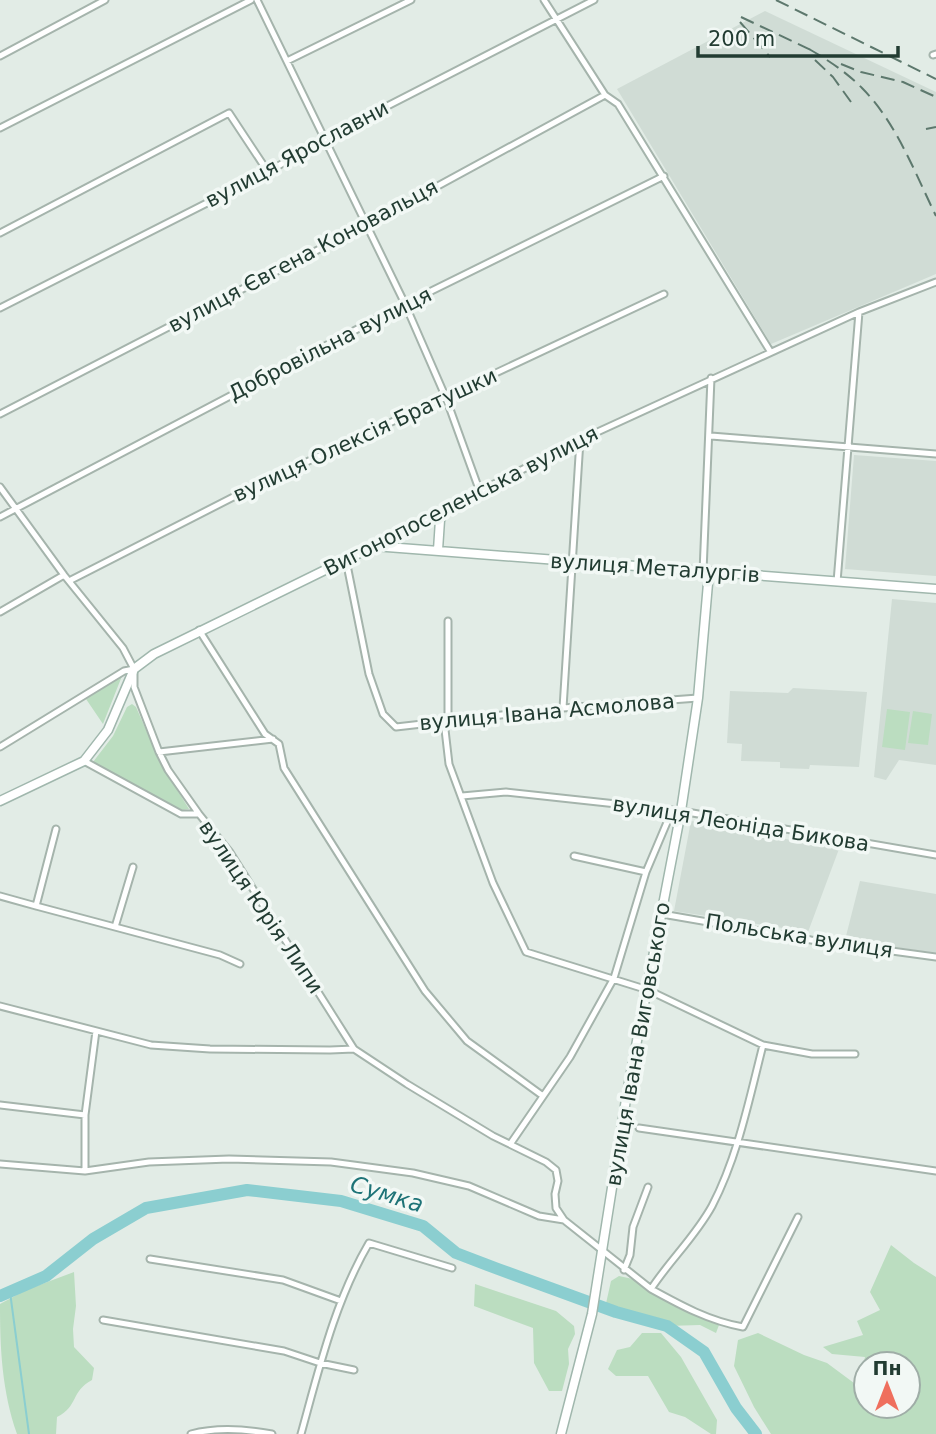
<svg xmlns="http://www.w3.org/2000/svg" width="936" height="1434" viewBox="0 0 936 1434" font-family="'DejaVu Sans',sans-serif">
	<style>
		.built { fill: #d0dcd5 }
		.green { fill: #bbddc0; fill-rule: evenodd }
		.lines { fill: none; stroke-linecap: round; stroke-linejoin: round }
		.stream { stroke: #8bced0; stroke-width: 2 }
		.river { stroke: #8bced0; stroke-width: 12 }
		.minor-casing { stroke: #a5b4ac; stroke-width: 9 }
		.secondary-casing { stroke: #a0b7ad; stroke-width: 11 }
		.minor { stroke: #fff; stroke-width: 5 }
		.secondary { stroke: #fff; stroke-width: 8 }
		.rail { stroke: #5d786d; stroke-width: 2; stroke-dasharray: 14 7; stroke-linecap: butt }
		.labels { text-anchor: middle; stroke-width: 7; stroke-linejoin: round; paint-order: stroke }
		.street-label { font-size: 21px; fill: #223c32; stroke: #f2f8f5 }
		.water-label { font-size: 23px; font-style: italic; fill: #1e7377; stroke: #f2f8f5 }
	</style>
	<rect width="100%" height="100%" fill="#e2ece6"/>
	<path class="built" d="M765,11L936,92V274L771,344L617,89Z
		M854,455L936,461V576L845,569Z
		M892,599L936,603V765L899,760L886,780L874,777Z
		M793,688L867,692L859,767L810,765L809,769L780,768V762L741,761L742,744L727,743L730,691L788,693Z
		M691,821L839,849L808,932L674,911Z
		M860,881L936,894V953L845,940Z"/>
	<path class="green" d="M122,676L103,724L86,699Z
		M132,704L136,707L161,764L189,809L182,810L93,762L113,736L127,707Z
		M887,709L910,712L905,750L882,747Z
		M913,711L932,714L928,745L908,743Z
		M891,1245L914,1263L936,1277V1434H771L754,1407L734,1366L738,1340L758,1333L804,1355L827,1363L858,1386L865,1357L832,1354L823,1347L863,1335L857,1321L880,1310L870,1292ZM866,1364H908V1406H866Z
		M74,1272L76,1306L73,1329L74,1347L94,1368L92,1380C70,1392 79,1406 57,1417L56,1434H17C2,1391 0,1349 0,1304L26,1290Z
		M619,1276L642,1281L678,1308L719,1325L716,1333L700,1325L667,1326L605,1308L611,1281Z
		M475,1284L556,1311L574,1326L575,1334L568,1349L569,1364L562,1391H549L534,1363L533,1328L474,1306Z
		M642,1333H661L681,1357L717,1420L716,1434H711L685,1417L669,1412L648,1376H616L608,1369L617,1350L630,1347Z"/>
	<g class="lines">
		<path class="stream" d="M10,1292L29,1434"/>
		<path class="river" d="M0,1296L46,1276L93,1239L146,1208L247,1190L341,1201L423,1226L456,1253L498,1269L616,1312L667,1326L704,1352L736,1408L756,1434"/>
		<g class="minor-casing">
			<path id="minor" d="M257,0L405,304L446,398L480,492
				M544,0L605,95L618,104L770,351
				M933,55L936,54
				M0,56L105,0
				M287,61L411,0
				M0,128L251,0
				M0,233L229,113L268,172
				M0,308L268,172L325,138L594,0
				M0,414L368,224L605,95
				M711,436L936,454
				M0,487L64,575L123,648L134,669V687L159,752L168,770L199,814L229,851L354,1049L407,1084L493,1136L546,1162L556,1170L558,1181L555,1194L556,1208L564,1220
				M0,517L405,304L664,176
				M375,545L580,440L859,312L936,282
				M346,560L369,674L383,714L396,727L563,708L698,698
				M703,572L711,378
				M69,581L249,489L664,294
				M837,582L859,312
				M0,612L64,575
				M448,621V720
				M199,630L265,734L279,744L284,768L425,991L467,1041L543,1096
				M563,708L580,440
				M444,721L449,764L493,883L526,952L648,990L763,1045L812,1054H855
				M0,747L124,671L134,669
				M159,752L273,739
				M84,761L181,814H199
				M462,796L506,792L681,811L936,855
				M56,829L36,906L115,927
				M574,856L646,872
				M133,867L115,927L220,955L240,964
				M0,896L36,906
				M662,914L811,940L936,957
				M0,1006L151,1045L210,1049L330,1050L354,1049
				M0,1105L85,1115
				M639,1128L936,1171
				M511,1143L570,1057L614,978L646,872L668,820L681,811
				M0,1164L85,1171L149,1162L229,1159L331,1162L413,1173L469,1186L539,1216L564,1220L651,1289C670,1260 695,1237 712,1206C738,1156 749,1100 763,1045
				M85,1171V1115L96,1031
				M150,1259L283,1280L341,1301
				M624,1270L630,1255L633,1227L648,1187
				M651,1289C680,1305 709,1321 743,1327L798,1217
				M103,1320L284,1351L320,1363L354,1370
				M191,1434C217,1427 245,1429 272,1434
				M301,1434C319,1369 335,1301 369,1243L452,1268"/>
		</g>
		<g class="secondary-casing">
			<path id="secondary" d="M438,550L440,520L446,510
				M0,801L84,761L108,730L134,669L154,654L374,546L936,589
				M561,1434L592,1314L627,1093L681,811L698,698L709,572"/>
		</g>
		<use href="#minor" class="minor"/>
		<use href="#secondary" class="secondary"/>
		<path class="rail" d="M776,0L936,79
			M741,17L815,52
			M740,22L770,57
			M809,49C828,60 846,72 862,88C896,122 915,173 936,216
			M815,60L833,77L851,102
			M841,64L861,72L903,82L936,97
			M926,129L936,127"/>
	</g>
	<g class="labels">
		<g class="street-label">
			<text transform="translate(297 154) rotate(-28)" y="7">вулиця Ярославни</text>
			<text transform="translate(303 256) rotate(-28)" y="7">вулиця Євгена Коновальця</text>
			<text transform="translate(330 344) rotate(-27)" y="7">Добровільна вулиця</text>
			<text transform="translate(365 435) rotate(-25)" y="7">вулиця Олексія Братушки</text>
			<text transform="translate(461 501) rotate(-27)" y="7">Вигонопоселенська вулиця</text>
			<text transform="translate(655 568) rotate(4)" y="7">вулиця Металургів</text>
			<text transform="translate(547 712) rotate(-5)" y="7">вулиця Івана Асмолова</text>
			<text transform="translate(741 824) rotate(9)" y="7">вулиця Леоніда Бикова</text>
			<text transform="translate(261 907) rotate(56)" y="7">вулиця Юрія Липи</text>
			<text transform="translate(799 936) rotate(9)" y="7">Польська вулиця</text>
			<text transform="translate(638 1044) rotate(-80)" y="7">вулиця Івана Виговського</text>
		</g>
		<g class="water-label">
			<text transform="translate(387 1194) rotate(17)" y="8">Сумка</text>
		</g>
	</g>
	<g transform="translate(887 1385)"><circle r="33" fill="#f2f8f5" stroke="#9fada7" stroke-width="2"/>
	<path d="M0-5L12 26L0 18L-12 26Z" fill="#ef6f5d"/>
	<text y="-10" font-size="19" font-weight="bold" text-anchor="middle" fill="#223c32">Пн</text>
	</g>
	<path d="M698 46v10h200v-10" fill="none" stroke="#223c32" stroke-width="3.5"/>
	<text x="708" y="46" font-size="21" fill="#223c32" stroke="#f2f8f5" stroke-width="5" paint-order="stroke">200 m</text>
</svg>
